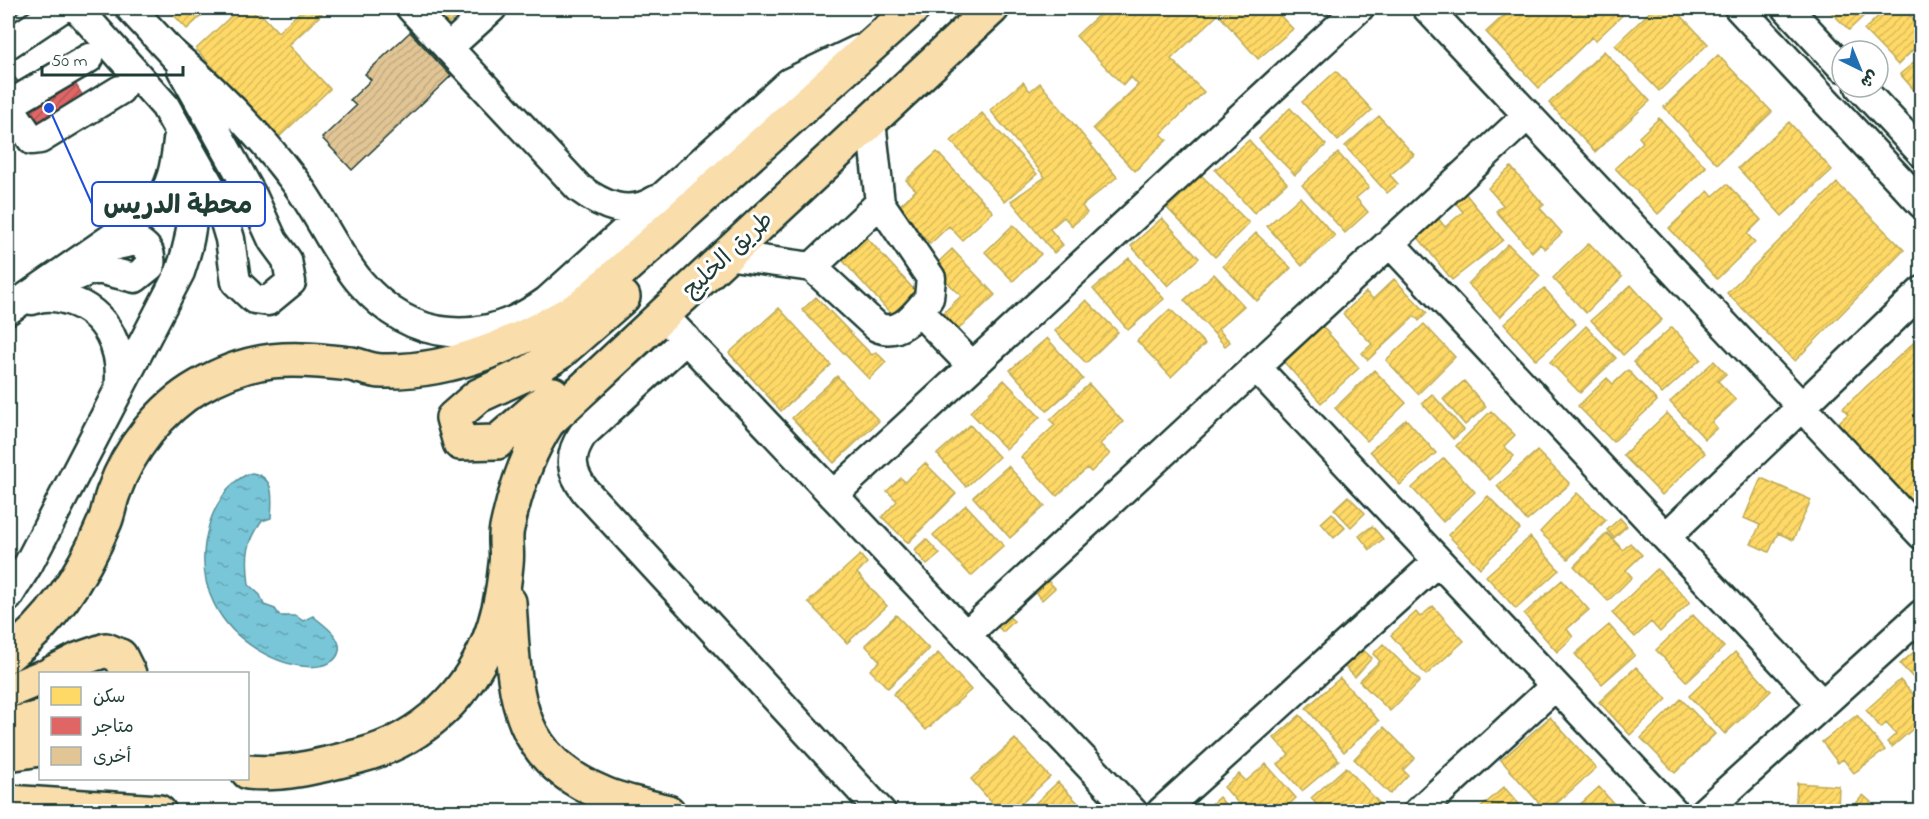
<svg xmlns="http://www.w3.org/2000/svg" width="1929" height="819" viewBox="0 0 1929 819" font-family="'Indie Flower','Playpen Sans Arabic',sans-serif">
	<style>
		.water { fill: url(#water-ripples); stroke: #558f96; stroke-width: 1.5 }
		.homes { fill: url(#homes-hatch); stroke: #bcaa57; stroke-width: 1.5 }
		.shops { fill: url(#shops-hatch); stroke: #a65a57; stroke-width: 1.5 }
		.building { fill: url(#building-hatch); stroke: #1f3d34; stroke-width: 1.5 }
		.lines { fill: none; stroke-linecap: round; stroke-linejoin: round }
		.minor-casing { stroke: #1f3d34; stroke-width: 33 }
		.major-casing { stroke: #1f3d34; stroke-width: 38 }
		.minor { stroke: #fff; stroke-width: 28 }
		.major { stroke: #f9ddab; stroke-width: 33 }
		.labels { text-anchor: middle; stroke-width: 6; stroke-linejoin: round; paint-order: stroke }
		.street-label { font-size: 24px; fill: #1f3d34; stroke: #fff }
		.leader { fill: none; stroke: #1d4ed8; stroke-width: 2 }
		.callout-dot { fill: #1d4ed8; stroke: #fff; stroke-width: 2 }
		.callout { fill: #fff; stroke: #1d4ed8; stroke-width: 2 }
		.callout-label { font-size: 26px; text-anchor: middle; font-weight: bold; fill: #1f3d34 }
	</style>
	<defs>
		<pattern id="water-ripples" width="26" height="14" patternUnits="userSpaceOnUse" patternTransform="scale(1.5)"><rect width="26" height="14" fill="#79c6d8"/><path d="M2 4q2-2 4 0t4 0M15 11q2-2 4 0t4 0" fill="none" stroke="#63a2b0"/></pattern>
		<pattern id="homes-hatch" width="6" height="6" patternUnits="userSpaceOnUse" patternTransform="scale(1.5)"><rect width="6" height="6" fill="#ffd966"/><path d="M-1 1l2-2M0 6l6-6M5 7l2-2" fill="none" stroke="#dabb59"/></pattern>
		<pattern id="shops-hatch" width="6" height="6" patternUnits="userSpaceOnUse" patternTransform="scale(1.5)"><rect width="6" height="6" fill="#e06666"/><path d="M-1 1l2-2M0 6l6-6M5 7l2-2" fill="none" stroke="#b55555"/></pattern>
		<pattern id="building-hatch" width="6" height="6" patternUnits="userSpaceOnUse" patternTransform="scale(1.5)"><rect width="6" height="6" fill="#e1c595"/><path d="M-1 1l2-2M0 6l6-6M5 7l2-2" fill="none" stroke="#c1aa81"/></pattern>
	</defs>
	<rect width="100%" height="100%" fill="#fff"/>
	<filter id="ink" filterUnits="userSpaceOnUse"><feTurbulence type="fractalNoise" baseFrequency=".0167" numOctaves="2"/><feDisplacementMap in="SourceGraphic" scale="12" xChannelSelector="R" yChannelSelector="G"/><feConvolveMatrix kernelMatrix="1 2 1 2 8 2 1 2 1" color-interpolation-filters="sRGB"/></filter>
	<g filter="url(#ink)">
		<path class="water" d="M252,473C276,477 272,499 271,518L262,521C245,545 246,558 249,585L260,595L264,605L275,609L280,616H296L303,621L313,616C322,624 342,636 339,651C330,694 177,647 208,529C213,508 230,478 252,473Z"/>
		<path class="homes" d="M167,8H210L187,29Z
			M240,8H250L257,16L260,13L278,32L304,8H317L322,14L289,45L330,89L278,138L196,49Z
			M424,8H466L443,28Z
			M1106,8H1225L1171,59L1204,92L1161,134L1167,140L1135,171L1093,128L1138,85L1131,77L1123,85L1076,36Z
			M1230,8H1273L1293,29L1258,59L1220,16Z
			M1512,8H1630L1595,41L1592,37L1539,88L1486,32Z
			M1654,8H1674L1708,44L1659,91L1615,45Z
			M1827,8H1872L1849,30Z
			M1887,8H1902L1922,27V41L1898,65L1864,30Z
			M1604,51L1650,101L1595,152L1549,103Z
			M1718,55L1772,112L1717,164L1664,107Z
			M1922,56V99L1900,74Z
			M1336,71L1372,110L1338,141L1302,102Z
			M1023,82L1030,91L1040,83L1117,177L1082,206L1087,213L1072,226L1064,217L1050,229L1063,245L1054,253L1011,201L1045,177L990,110Z
			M1290,108L1326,145L1295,175L1259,139Z
			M982,113L1037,174L1005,202L951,141Z
			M1379,116L1414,155L1390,175L1398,184L1387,193L1345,146Z
			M1659,118L1706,167L1658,214L1615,168L1643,142L1639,137Z
			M1789,122L1832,170L1782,216L1738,168Z
			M1249,140L1287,183L1254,213L1215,170Z
			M937,152L993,212L962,240L949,226L930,244L897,208L916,190L906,180Z
			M1338,153L1369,187L1356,198L1368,212L1345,233L1302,185Z
			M1511,167L1544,205L1540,208L1562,233L1545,249L1540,244L1532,252L1496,211L1503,205L1488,188Z
			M1200,174L1249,223L1215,257L1166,207Z
			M1837,183L1904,250L1795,361L1727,293Z
			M1727,184L1761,220L1747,234L1755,242L1717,279L1669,228L1708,191L1713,196Z
			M1465,193L1503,240L1452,280L1417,236L1438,218L1445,227L1463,212L1455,202Z
			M1300,197L1335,236L1302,266L1267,226Z
			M1162,218L1199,258L1168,286L1131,246Z
			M1013,225L1041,254L1013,281L985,252Z
			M860,230L917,293L892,315L835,252Z
			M1256,233L1291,268L1257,301L1223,266Z
			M1589,243L1622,277L1586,313L1553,278Z
			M1508,244L1540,276L1500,317L1468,284Z
			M952,249L995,295L948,339L933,323L961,296L933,267Z
			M1129,258L1164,299L1128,330L1093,289Z
			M1214,274L1244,306L1218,329L1230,342L1225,346L1184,300Z
			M1394,279L1427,313L1419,321L1415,316L1368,360L1362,353L1372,344L1343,314L1366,292L1373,299Z
			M1631,285L1662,320L1623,355L1591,320Z
			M1544,288L1576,324L1536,360L1504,324Z
			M816,297L872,355L876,352L886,362L869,379L802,310Z
			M1086,300L1118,332L1086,363L1055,331Z
			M779,308L831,365L781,411L729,353Z
			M1170,309L1205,344L1171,377L1137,341Z
			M1424,324L1455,357L1418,394L1386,360Z
			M1322,326L1359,368L1321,403L1283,361Z
			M1586,326L1616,358L1580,393L1550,362Z
			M1672,327L1701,359L1662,394L1633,362Z
			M1922,335V513L1838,423L1848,414L1843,408Z
			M1047,338L1083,379L1047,411L1010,370Z
			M1714,361L1726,374L1718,381L1736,400L1712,422L1717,428L1705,439L1670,402Z
			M1374,370L1406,403L1367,441L1335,408Z
			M1628,370L1657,401L1613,442L1578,406L1607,378L1613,384Z
			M837,376L879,421L834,463L792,418Z
			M1004,380L1040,417L1006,449L970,412Z
			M1464,381L1486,407L1465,425L1443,399Z
			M1089,384L1123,422L1100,444L1110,454L1091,472L1087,468L1057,496L1021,457L1055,425L1050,420Z
			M1432,394L1464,430L1453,439L1422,403Z
			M1491,411L1515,435L1504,446L1514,456L1490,480L1456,446Z
			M1667,413L1705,453L1662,495L1623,455Z
			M1406,419L1436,453L1400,485L1370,451Z
			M970,425L999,457L966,487L937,454Z
			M1537,451L1570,484L1527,521L1497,486Z
			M1444,458L1475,492L1443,522L1412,488Z
			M925,463L956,494L908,543L882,517L897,501L887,491L901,478L905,482Z
			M1008,466L1045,506L1010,538L973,497Z
			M1761,478L1811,500L1793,540L1778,533L1769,552L1751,544L1760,525L1744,518Z
			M1577,493L1606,520L1568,559L1540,532Z
			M1348,496L1365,513L1351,527L1334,509Z
			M1488,496L1520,529L1480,568L1448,535Z
			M966,505L1004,546L971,576L933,535Z
			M1332,513L1345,528L1334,538L1321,523Z
			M1620,518L1627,526L1614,538L1607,530Z
			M1372,526L1383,539L1370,550L1359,536Z
			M1607,533L1623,550L1630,543L1642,555L1626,570L1632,577L1608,601L1574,566Z
			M1530,537L1559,570L1516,609L1486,576Z
			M926,539L940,554L927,565L914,550Z
			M860,555L867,563L857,573L887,606L847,643L808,602Z
			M1657,569L1690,602L1660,632L1651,622L1635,637L1612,613Z
			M1043,576L1055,588L1042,600L1031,588Z
			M1562,580L1589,610L1567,629L1573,637L1557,652L1524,614Z
			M1433,606L1464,641L1426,675L1391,635L1416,612L1420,617Z
			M1004,612L1014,621L1003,632L994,623Z
			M896,615L929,649L888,688L870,670L880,661L865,645Z
			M1693,615L1724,647L1687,682L1656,650Z
			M1609,625L1635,655L1602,684L1575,654Z
			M1383,644L1420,681L1390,711L1359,681L1380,661L1373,654Z
			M1922,645V687L1900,664Z
			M1360,647L1372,658L1355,677L1343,665Z
			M1735,652L1771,691L1725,734L1689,696Z
			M938,653L971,690L926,730L893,694Z
			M1636,667L1667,699L1630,735L1599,702Z
			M1340,678L1379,721L1344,752L1306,708Z
			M1900,680L1922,704V721L1892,747L1887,742L1896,734L1886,723L1881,728L1866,710Z
			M1681,699L1715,734L1675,773L1641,738Z
			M1300,715L1339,760L1302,791L1278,764L1289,755L1274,738Z
			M1857,715L1885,750L1854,773L1843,759L1838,763L1822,742Z
			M1550,717L1596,768L1547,812L1501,760Z
			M1384,727L1415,758L1403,770L1408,775L1390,794L1354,759Z
			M1015,739L1050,777L1012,812H1000L971,779Z
			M1266,764L1296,798L1281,812H1246L1224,787L1239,774L1246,781Z
			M1346,767L1382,806L1377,812H1323L1311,798Z
			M1058,782L1079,804L1071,812H1026Z
			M1797,783L1839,786L1838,812H1795Z
			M1504,787L1526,812H1476Z
			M1599,787L1621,812H1572Z
			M1863,795L1871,802L1863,812H1849Z
			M1219,797L1232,812H1203Z
			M1080,805L1086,812H1074Z"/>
		<path class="shops" d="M70,75L89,106L30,143L11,112Z"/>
		<path class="building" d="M8,8H15L19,11L8,21Z
			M410,32L451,76L352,170L322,138L356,106L350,100L371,80L365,74Z
			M8,70L20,84L8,94Z"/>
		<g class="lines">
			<g class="minor-casing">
				<path id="minor" d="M77,8L165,106L219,202L230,239L236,282L254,299L268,301L291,282L287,260L273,241L253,197L182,70
					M130,8L183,65
					M411,8L579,188C602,205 628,218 656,200
					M1427,8L1922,535
					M1739,8L1922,204
					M1787,8L1842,67
					M8,44L62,8
					M448,48L492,8
					M170,51C215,90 257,131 293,179C318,211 334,251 360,282C413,344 483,347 547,301L789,83L858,50
					M89,58L14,102L13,112L32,140L40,139L120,90
					M1860,87L1922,153
					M1390,243L1822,704
					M726,255L812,267L880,203L871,121
					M812,267L877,327C900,337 915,315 929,298L931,278L880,203
					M64,281L91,270H102L135,278L150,266C152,253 147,246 136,241L102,248
					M32,300C44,295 56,296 68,300C108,312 124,351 119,390
					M8,310L155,208C172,186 175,167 178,140
					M919,311L972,366
					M662,314L1133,812
					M686,339L583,434C568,455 570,472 586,492L881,812
					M1256,367L1674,812
					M833,495L1359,8
					M1666,537L1922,291
					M8,597L29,563L180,272C195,230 194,202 193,158
					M966,635L1528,115
					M1161,812L1438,561
					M1418,812L1555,686
					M1704,812L1922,614"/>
			</g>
			<g class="major-casing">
				<path id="major" d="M553,394L497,442L460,443L453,418L478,396L530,372L559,353L623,297
					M509,602C515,686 510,755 602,793C622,802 646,806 668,812
					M8,655C52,622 84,572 105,521C109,511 110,500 114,491C128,451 161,408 198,387C253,355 291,357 351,364C361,366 372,371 382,371C455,373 521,341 582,306L913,8
					M51,674L80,659L106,650L120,656L129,674
					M8,691L40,678
					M8,725L40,718
					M8,754L40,749
					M248,772C285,776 323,765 359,756C390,748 419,732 442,710C484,670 501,621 506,564C508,552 504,539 507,528C515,491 527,454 548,422L992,8
					M8,802L159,812"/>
			</g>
			<use href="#minor" class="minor"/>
			<use href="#major" class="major"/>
		</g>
	</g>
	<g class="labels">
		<g class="street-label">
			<text transform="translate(727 254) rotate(-43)" y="8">طريق الخليج</text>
		</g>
	</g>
	<path class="leader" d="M49 108L92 204"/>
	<circle class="callout-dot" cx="49" cy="108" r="6"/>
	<rect class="callout" x="92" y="182" width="173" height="44" rx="6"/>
	<g class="callout-label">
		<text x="178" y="213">محطة الدريس</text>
	</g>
	<rect width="1929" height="819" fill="none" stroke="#fff" stroke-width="30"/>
	<rect x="15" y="15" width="1899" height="789" fill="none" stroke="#1f3d34" stroke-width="2" filter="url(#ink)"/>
	<rect x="39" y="672" width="210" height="108" fill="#ffffff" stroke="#a5b1ae" stroke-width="1.5"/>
	<rect x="51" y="687" width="30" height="18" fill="#ffd966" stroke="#a5b1ae" stroke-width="1.5"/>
	<text x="93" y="702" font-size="18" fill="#1f3d34">سكن</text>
	<rect x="51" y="717" width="30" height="18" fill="#e06666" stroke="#a5b1ae" stroke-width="1.5"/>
	<text x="93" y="732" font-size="18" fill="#1f3d34">متاجر</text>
	<rect x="51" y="747" width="30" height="18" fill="#e1c595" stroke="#a5b1ae" stroke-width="1.5"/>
	<text x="93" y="762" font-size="18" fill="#1f3d34">أخرى</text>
	<g transform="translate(1860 69) rotate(137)"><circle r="28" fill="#ffffff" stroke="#a5b1ae" stroke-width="1.5"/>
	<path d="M0-4.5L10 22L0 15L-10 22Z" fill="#1f6fb2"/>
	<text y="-9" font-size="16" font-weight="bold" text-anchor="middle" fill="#1f3d34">ش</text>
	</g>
	<path d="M42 66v9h141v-9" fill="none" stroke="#1f3d34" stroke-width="3"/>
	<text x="51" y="66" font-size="18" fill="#1f3d34" stroke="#ffffff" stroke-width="4.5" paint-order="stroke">50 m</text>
</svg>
